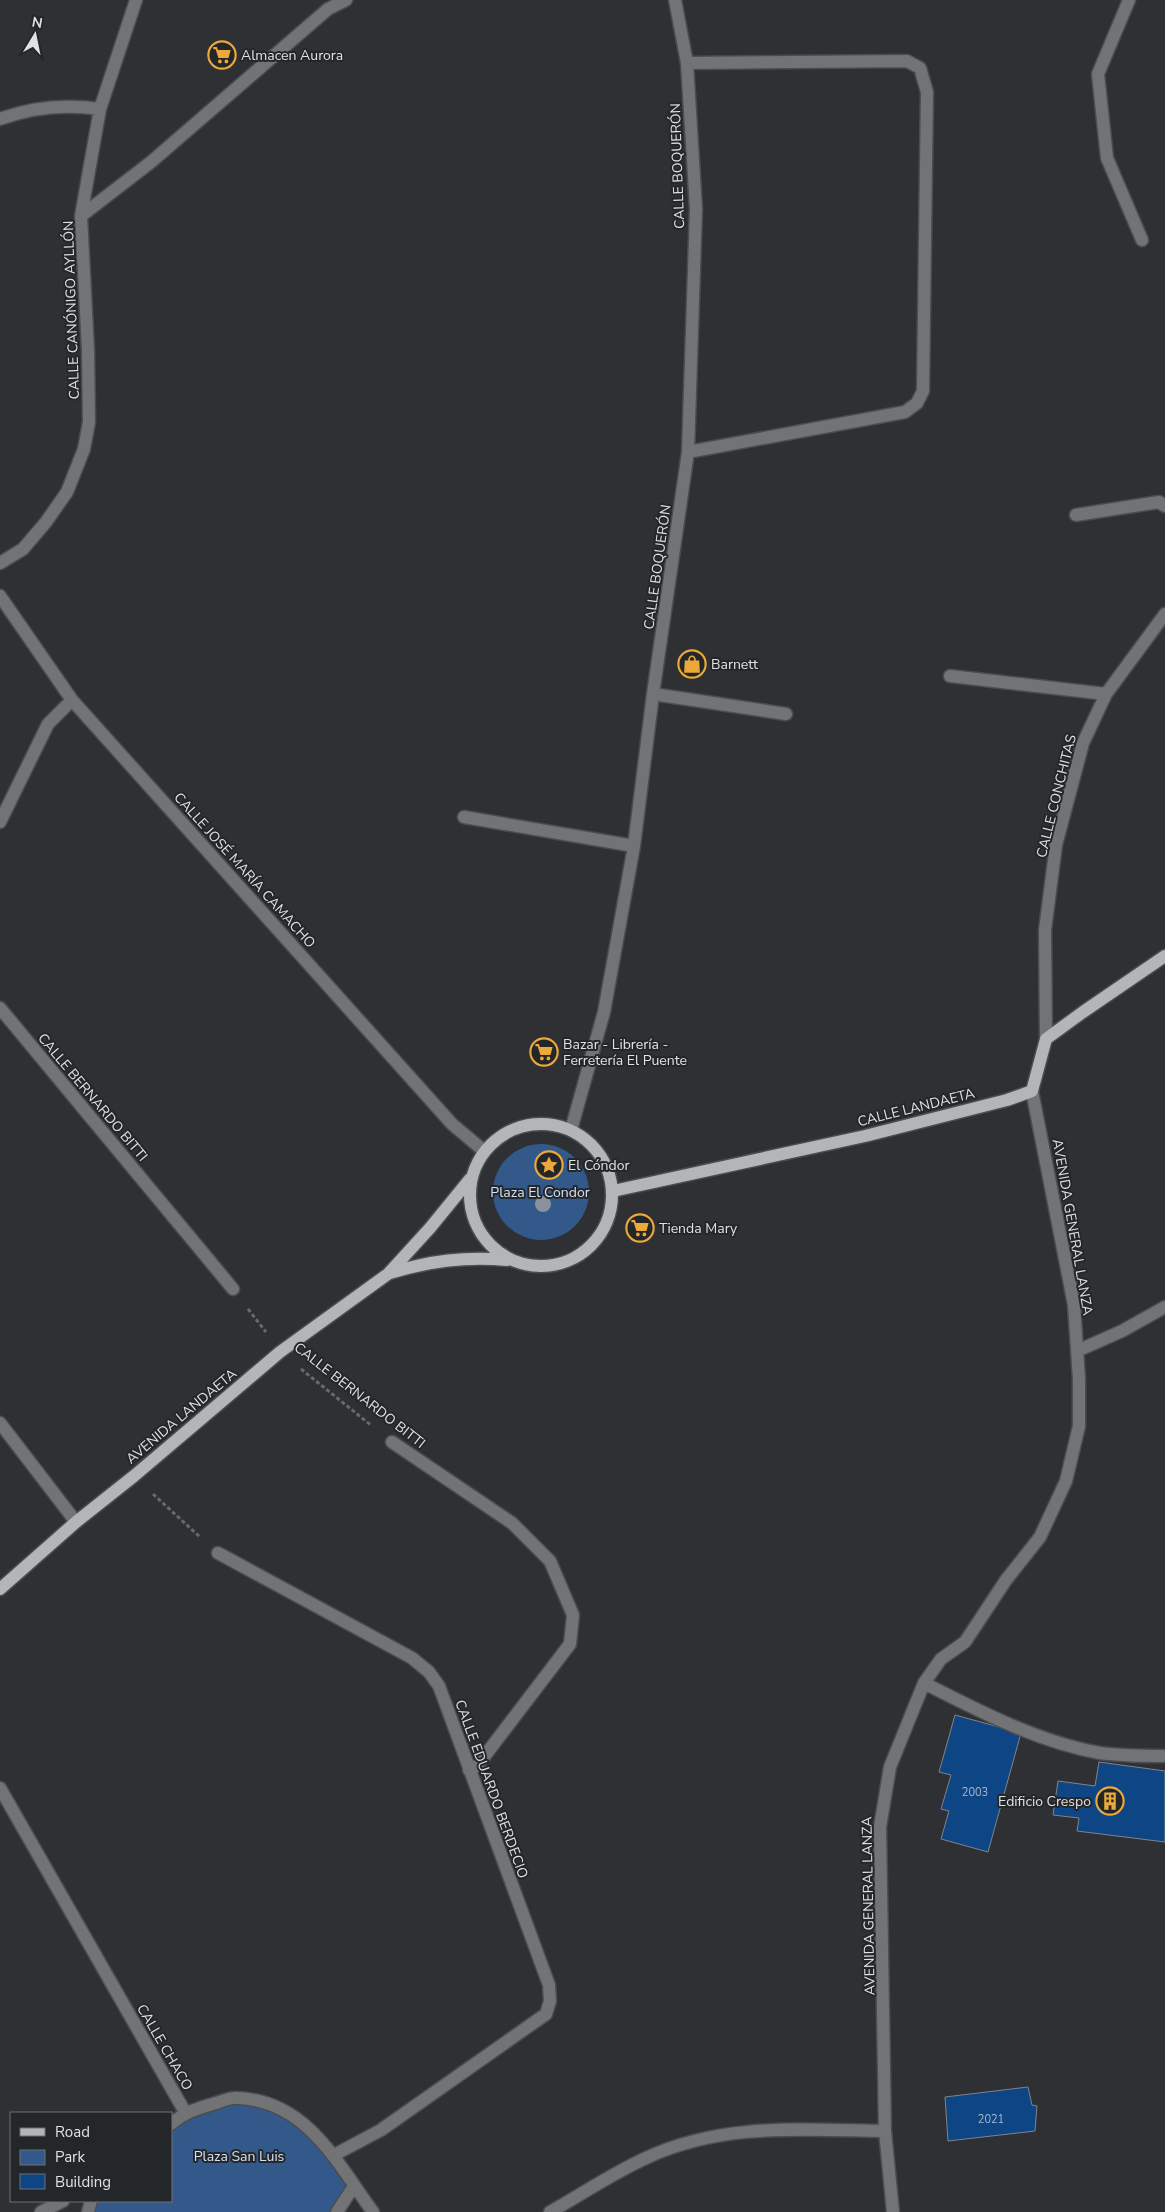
<svg xmlns="http://www.w3.org/2000/svg" width="1165" height="2212" viewBox="0 0 1165 2212" font-family="'Nunito Sans',sans-serif">
	<style>
		.green { fill: #33598a }
		.building { fill: #0d4585; stroke: #818488 }
		.lines { fill: none; stroke-linecap: round; stroke-linejoin: round }
		.minor-casing { stroke: #4a4c50; stroke-width: 15 }
		.major-casing { stroke: #4a4c50; stroke-width: 15 }
		.path { stroke: #67696c; stroke-width: 3; stroke-dasharray: 4 2.5; stroke-linecap: butt }
		.minor { stroke: #727375; stroke-width: 12 }
		.major { stroke: #b3b6b9; stroke-width: 12 }
		.tree { fill: #89919e }
		.labels { text-anchor: middle; stroke-width: 4; stroke-linejoin: round; paint-order: stroke }
		.number-label { font-size: 11px; fill: #aabacc }
		.poi-label { font-size: 14px; fill: #dfe1e3; stroke: #24272a; text-anchor: start }
		.street-label { font-size: 14px; fill: #dfe1e3; stroke: #24272a }
		.park-label { font-size: 14px; fill: #d3e1f4; stroke: #24272a }
	</style>
	<rect width="100%" height="100%" fill="#2e3034"/>
	<path class="green" d="M493 1192a48 48 0 1 1 96 0a48 48 0 1 1-96 0Z
		M237,2097L308,2126L354,2186L337,2212H88L91,2201H171V2124Z"/>
	<path class="building" d="M955,1715L1021,1733L988,1852L941,1839L949,1811L941,1809L951,1775L939,1772Z
		M1099,1762L1165,1771V1842L1077,1831L1079,1818L1053,1815L1058,1781L1095,1786Z
		M1028,2087L1032,2105L1037,2106L1035,2131L948,2141L945,2097Z"/>
	<g class="lines">
		<g class="minor-casing">
			<path id="minor" d="M1129,0L1098,74L1107,158L1142,240
				M687,63L907,61L920,68L927,92L923,391L917,403L905,412L688,452
				M0,119C32,107 66,104 100,109
				M81,216L151,162L328,9L346,0
				M1076,515L1159,502L1165,506
				M0,563L23,549L46,522L67,492L84,449L89,422L88,350L81,216L100,109L136,0
				M0,596L72,700L452,1124L484,1151
				M950,676L1106,694
				M653,694L786,714
				M464,817L634,846
				M0,822L48,724L72,700
				M0,1008L233,1289
				M1046,1039L1045,930L1056,845L1083,743L1106,694L1165,614
				M571,1130L604,1012L634,846L653,694L688,452L696,209L687,63L675,0
				M1077,1351L1122,1331L1165,1307
				M0,1423L76,1522
				M392,1442L512,1523L550,1561L573,1615L570,1644L477,1766L469,1770
				M218,1553L412,1658L429,1672L439,1686L549,1985L550,2001L546,2014L381,2130L334,2155
				M924,1683C979,1711 1038,1742 1100,1753C1122,1756 1143,1756 1165,1756
				M0,1788L185,2112
				M171,2124C186,2111 197,2109 216,2103C222,2101 231,2097 238,2098C307,2101 337,2163 373,2212
				M41,2212L63,2201
				M88,2212L91,2201
				M337,2212L354,2186
				M550,2212C582,2194 613,2173 646,2158C723,2122 803,2130 885,2131
				M893,2212L885,2131L880,1827L890,1767L924,1683L941,1659L965,1642L1006,1580L1040,1537L1066,1481L1079,1426V1379L1074,1305L1032,1091"/>
		</g>
		<g class="major-casing">
			<path id="major" d="M470 1195a71 71 0 1 1 142 0a71 71 0 1 1-142 0Z
				M613,1191L865,1136L1007,1100L1032,1091L1046,1039L1083,1012L1165,956
				M390,1273C430,1261 466,1256 507,1260
				M0,1589L76,1522L134,1476L280,1352L388,1274L430,1228L470,1179"/>
		</g>
		<path class="path" d="M248,1309L266,1332
			M301,1369L372,1426
			M153,1494L200,1537"/>
		<use href="#minor" class="minor"/>
		<use href="#major" class="major"/>
	</g>
	<circle class="tree" cx="543" cy="1204" r="8"/>
	<defs>
		<g id="supermarket-ring" transform="scale(1.4375)"><circle r="9.5" fill="#24272a" stroke="#eca93a" stroke-width="1.5"/><path d="M-6-5.5h2.5l.6 2H6L4.5 2H-2.5L-4.4-4H-6ZM-1.5 3.2a1.3 1.3 0 1 0 .1 0ZM3 3.2a1.3 1.3 0 1 0 .1 0Z" fill="#eca93a"/></g>
		<g id="shop-ring" transform="scale(1.4375)"><circle r="9.5" fill="#24272a" stroke="#eca93a" stroke-width="1.5"/><path d="M-5-2.5h2.3a2.7 3.5 0 0 1 5.4 0H5L5.5 6h-11ZM-1.5-2.5h3a1.5 2.3 0 0 0-3 0Z" fill="#eca93a"/></g>
		<g id="sight-ring" transform="scale(1.4375)"><circle r="9.5" fill="#24272a" stroke="#eca93a" stroke-width="1.5"/><path d="M0-6L1.8-2.2L6-1.7L2.9 1.2L3.7 5.4L0 3.3L-3.7 5.4L-2.9 1.2L-6-1.7L-1.8-2.2Z" fill="#eca93a"/></g>
		<g id="building-ring" transform="scale(1.4375)"><circle r="9.5" fill="#24272a" stroke="#eca93a" stroke-width="1.5"/><path d="M-4-6H4V6H1V3H-1V6H-4ZM-2.5-4.3h1.7v1.8h-1.7ZM.8-4.3h1.7v1.8H.8ZM-2.5-1h1.7V.8h-1.7ZM.8-1h1.7V.8H.8Z" fill="#eca93a"/></g>
	</defs>
	<g fill-rule="evenodd">
		<use href="#supermarket-ring" x="222" y="55"/>
		<use href="#shop-ring" x="692" y="664"/>
		<use href="#supermarket-ring" x="544" y="1052"/>
		<use href="#sight-ring" x="549" y="1165"/>
		<use href="#supermarket-ring" x="640" y="1228"/>
		<use href="#building-ring" x="1110" y="1801"/>
	</g>
	<g class="labels">
		<g class="number-label">
			<text x="975" y="1796">2003</text>
			<text x="991" y="2123">2021</text>
		</g>
		<g class="poi-label">
			<text x="241" y="60">Almacen Aurora</text>
			<text x="711" y="669">Barnett</text>
			<text x="563" y="1049">Bazar - Librería -<tspan x="563" dy="16">Ferretería El Puente</tspan></text>
			<text x="568" y="1170">El Cóndor</text>
			<text x="659" y="1233">Tienda Mary</text>
			<text x="1091" y="1806" text-anchor="end">Edificio Crespo</text>
		</g>
		<g class="street-label">
			<text transform="translate(677 166) rotate(-92)" y="5">CALLE BOQUERÓN</text>
			<text transform="translate(71 310) rotate(-92)" y="5">CALLE CANÓNIGO AYLLÓN</text>
			<text transform="translate(657 567) rotate(-82)" y="5">CALLE BOQUERÓN</text>
			<text transform="translate(1056 796) rotate(-76)" y="5">CALLE CONCHITAS</text>
			<text transform="translate(245 870) rotate(48)" y="5">CALLE JOSÉ MARÍA CAMACHO</text>
			<text transform="translate(93 1097) rotate(50)" y="5">CALLE BERNARDO BITTI</text>
			<text transform="translate(916 1107) rotate(-14)" y="5">CALLE LANDAETA</text>
			<text transform="translate(1073 1227) rotate(80)" y="5">AVENIDA GENERAL LANZA</text>
			<text transform="translate(360 1395) rotate(38)" y="5">CALLE BERNARDO BITTI</text>
			<text transform="translate(181 1416) rotate(-40)" y="5">AVENIDA LANDAETA</text>
			<text transform="translate(492 1789) rotate(70)" y="5">CALLE EDUARDO BERDECIO</text>
			<text transform="translate(868 1906) rotate(-91)" y="5">AVENIDA GENERAL LANZA</text>
			<text transform="translate(165 2047) rotate(60)" y="5">CALLE CHACO</text>
		</g>
		<g class="park-label">
			<text x="540" y="1197">Plaza El Condor</text>
			<text x="239" y="2161">Plaza San Luis</text>
		</g>
	</g>
	<rect x="10" y="2112" width="162" height="90" fill="#24272a" stroke="#6f7174"/>
	<rect x="20" y="2128" width="25" height="8" fill="#b3b6b9" stroke="#6f7174"/>
	<text x="55" y="2137" font-size="15" fill="#dfe1e3">Road</text>
	<rect x="20" y="2150" width="25" height="15" fill="#33598a" stroke="#6f7174"/>
	<text x="55" y="2162" font-size="15" fill="#dfe1e3">Park</text>
	<rect x="20" y="2174" width="25" height="15" fill="#0d4585" stroke="#6f7174"/>
	<text x="55" y="2187" font-size="15" fill="#dfe1e3">Building</text>
	<g transform="translate(35 35) rotate(10)" stroke="#24272a" stroke-width="4" paint-order="stroke">
	<path d="M0-4L9 19L0 12L-9 19Z" fill="#dfe1e3"/>
	<text y="-8" font-size="14" font-weight="bold" text-anchor="middle" fill="#dfe1e3">N</text>
	</g>
</svg>
